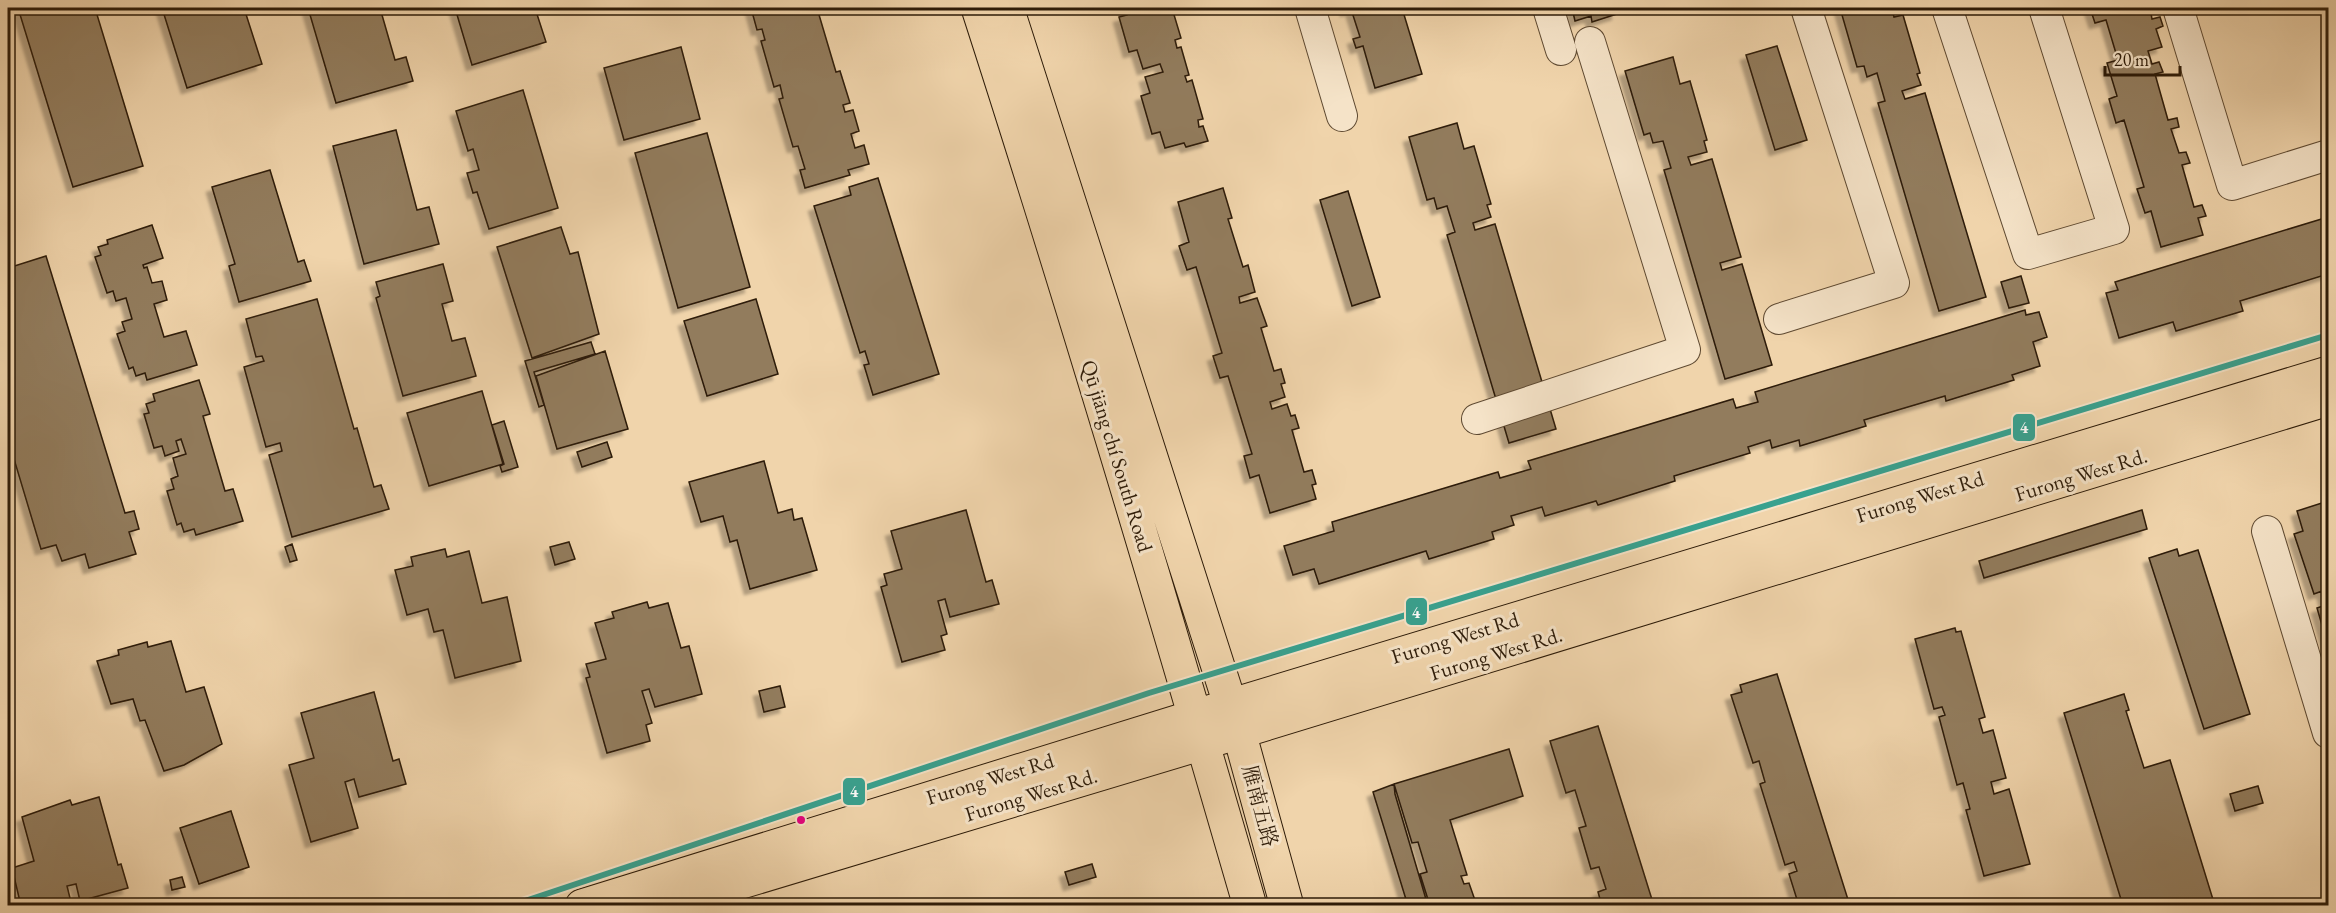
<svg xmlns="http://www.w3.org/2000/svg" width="2336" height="913" viewBox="0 0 2336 913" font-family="'EB Garamond','Noto Serif SC',serif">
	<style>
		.building { fill: #927b5d; stroke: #2d1b08; stroke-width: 1.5; filter: url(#shadow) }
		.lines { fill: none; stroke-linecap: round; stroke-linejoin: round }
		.minor-casing { stroke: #5e4931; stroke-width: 32 }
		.major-casing { stroke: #2d1b08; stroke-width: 35 }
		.minor { stroke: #f5e3c8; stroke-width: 30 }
		.major { stroke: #f0d4ab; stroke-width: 33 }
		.metro-1-casing { stroke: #f5e3c8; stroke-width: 10 }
		.metro-1 { stroke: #38a18f; stroke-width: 6 }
		.bus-dot { fill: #e5007d; stroke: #f5e3c8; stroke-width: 2 }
		.labels { text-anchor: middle; stroke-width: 6; stroke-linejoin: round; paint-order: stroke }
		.street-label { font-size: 21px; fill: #2d1b08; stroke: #f5e3c8 }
		.line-badge { stroke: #f5e3c8; stroke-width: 2 }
		.badge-label { font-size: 16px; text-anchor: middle; font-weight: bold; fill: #fff }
	</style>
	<defs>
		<filter id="shadow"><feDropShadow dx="-5.5" dy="5.5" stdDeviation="1.5" flood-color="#0004"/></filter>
	</defs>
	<rect width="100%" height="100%" fill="#f0d4ab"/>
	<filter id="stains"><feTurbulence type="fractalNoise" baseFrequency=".00333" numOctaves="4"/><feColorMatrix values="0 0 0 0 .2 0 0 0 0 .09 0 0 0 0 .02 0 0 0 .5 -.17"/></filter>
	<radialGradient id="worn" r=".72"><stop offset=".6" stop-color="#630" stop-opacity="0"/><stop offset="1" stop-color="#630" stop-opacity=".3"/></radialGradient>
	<path class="building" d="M18,8H95L143,166L73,187Z
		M162,8H244L262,64L187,88Z
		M308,8H380L395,60L406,57L413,81L336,103Z
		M455,8H535L546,42L472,65Z
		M751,8H817L836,72L840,71L850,103L843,105L845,112L853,110L859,131L851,134L855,148L864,145L869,164L848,170L850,175L805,188L800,170L805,169L798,146L793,147L779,99L783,98L780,85L774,87L761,41L765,40L762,29L757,30Z
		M1125,8H1172L1181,38L1175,40L1177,48L1181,47L1189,75L1185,76L1187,82L1192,80L1203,119L1198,120L1199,127L1203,126L1208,141L1186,147L1184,143L1165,148L1160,132L1152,134L1141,96L1150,93L1145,77L1163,72L1160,64L1143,69L1137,50L1129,52L1119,17L1127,15Z
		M1346,8H1402L1422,74L1375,88L1363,46L1356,48L1353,39L1360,37L1351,9L1346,11Z
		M1572,8H1616L1617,14L1592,22L1591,16L1575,21Z
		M1840,8H1892L1894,17L1903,15L1920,73L1917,74L1921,85L1902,91L1905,99L1925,93L1986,297L1939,311L1878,103L1885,101L1877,73L1867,77L1864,66L1857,67Z
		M2090,8H2150L2152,19L2160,17L2163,26L2156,29L2162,47L2148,51L2152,64L2159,62L2163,72L2155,74L2168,120L2177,118L2179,127L2171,129L2179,153L2186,152L2190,163L2182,165L2194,207L2202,205L2206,216L2198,218L2203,235L2161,247L2151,211L2145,213L2137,189L2144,187L2124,120L2116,123L2109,99L2117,96L2107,63L2118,60L2106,20L2095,23Z
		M1777,46L1807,140L1775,150L1746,55Z
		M681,47L700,119L624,140L604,68Z
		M1673,57L1680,84L1690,81L1707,140L1704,141L1707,152L1688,157L1691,165L1712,159L1741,257L1720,263L1722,270L1742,264L1772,365L1725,379L1664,170L1671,168L1663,141L1653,143L1650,133L1644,135L1625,71Z
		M523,90L558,208L489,229L477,192L473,193L467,173L479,170L473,149L468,151L456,111Z
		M1457,123L1464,149L1474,146L1491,204L1487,205L1491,217L1473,223L1475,230L1495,224L1556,429L1509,443L1447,235L1455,232L1447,206L1437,209L1434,198L1427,200L1409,137Z
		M396,130L417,210L429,207L439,244L364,264L333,146Z
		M707,133L750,287L678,308L635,153Z
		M270,170L298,262L304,260L311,281L239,302L229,266L235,264L212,187Z
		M878,178L939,374L873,395L864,365L869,364L865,351L860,353L814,206L851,195L849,187Z
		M1223,188L1232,218L1228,219L1243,267L1248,265L1255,292L1239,297L1240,303L1257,298L1267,326L1261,328L1274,371L1281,369L1285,383L1281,384L1285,397L1270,402L1272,409L1287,404L1291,416L1295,415L1299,428L1292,430L1304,472L1312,470L1316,484L1312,485L1316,499L1270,513L1259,475L1250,478L1244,456L1252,454L1228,376L1220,378L1213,356L1222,353L1196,267L1187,270L1179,246L1189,242L1178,202Z
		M1348,191L1380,297L1352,306L1320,200Z
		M2328,217V274L2240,301L2243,311L2176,331L2173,322L2119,338L2106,293L2118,290L2115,282Z
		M152,225L163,258L143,265L144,268L147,267L152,283L162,281L167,300L154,304L164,337L186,331L197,365L147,380L145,373L136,376L133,367L129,369L117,334L125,331L122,322L132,319L126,298L116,301L113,291L107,293L95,257L101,255L98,247L108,244L107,240Z
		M561,227L570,254L578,252L599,334L532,358L497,247Z
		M46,256L125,513L134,511L139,529L129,532L136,554L89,568L85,554L62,561L56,545L41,549L8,439V268Z
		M443,264L453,301L442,304L452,341L465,338L476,376L403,396L376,298L380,296L376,282Z
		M2021,276L2029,303L2009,308L2001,282Z
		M317,299L354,429L357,428L374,487L381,485L389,509L292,537L269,455L282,451L280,443L266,447L244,367L264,361L262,356L256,357L246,319Z
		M756,299L778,374L707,396L684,321Z
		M2025,310L2026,315L2039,312L2047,337L2033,342L2040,366L2012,375L2014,380L1946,401L1945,396L1864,420L1866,426L1800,446L1799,440L1772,448L1770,440L1748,447L1750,453L1674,476L1675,481L1598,505L1596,501L1545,516L1542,507L1511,516L1514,525L1492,532L1494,539L1429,559L1426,551L1319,584L1314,569L1293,575L1284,546L1334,531L1332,522L1498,472L1500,478L1531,469L1528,461L1733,399L1736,408L1758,402L1755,392Z
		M591,342L595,354L534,372L544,405L539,407L525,361Z
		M605,351L628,429L557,449L536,376Z
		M199,380L210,414L203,416L225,491L233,489L243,521L196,535L194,529L184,532L181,523L177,525L167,491L174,489L171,479L178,476L173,458L186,454L181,439L176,441L179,451L165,456L162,446L154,448L144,414L149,413L146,404L155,401L153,394Z
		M482,391L503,464L429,486L407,413Z
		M504,421L518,467L502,472L500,466L504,464L492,425Z
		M607,442L612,457L582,467L577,452Z
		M764,461L778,513L792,509L794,520L802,518L817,570L750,589L737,540L730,542L723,516L701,522L689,482Z
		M2328,501V646L2317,608L2326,605L2322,591L2314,594L2294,534L2303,531L2297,511Z
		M966,510L986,582L992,580L999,604L950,617L945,599L938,601L947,634L941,636L945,650L902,662L881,587L887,585L884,574L902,569L891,531Z
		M2142,510L2147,529L1984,578L1979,561Z
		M569,542L575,559L555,565L550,547Z
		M292,544L297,560L290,562L285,547Z
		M445,549L447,557L469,551L482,603L507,597L521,661L455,678L443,630L434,632L428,609L407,615L395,570L413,566L411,557Z
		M2177,549L2179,556L2198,550L2250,714L2204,729L2149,558Z
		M647,602L649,608L668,603L681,648L689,646L702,694L655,707L649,689L642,691L652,723L646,725L650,741L607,753L586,678L590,677L586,664L606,659L595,623L614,618L612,612Z
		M1955,628L1956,632L1961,631L1985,717L1979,719L1983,733L1993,730L2006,778L1991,782L1994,794L2009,789L2030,864L1984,876L1966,810L1970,809L1963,783L1957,785L1939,717L1945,715L1942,707L1934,709L1915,639Z
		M171,641L186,692L204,687L222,744L184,765L164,771L145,720L140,721L133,699L111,704L97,661L119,655L118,650L147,642L148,647Z
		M1777,674L1850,906H1799L1789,874L1797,871L1794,862L1785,865L1760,784L1765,782L1759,761L1753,763L1731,695L1742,692L1740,685Z
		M780,686L785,707L764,712L759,691Z
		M374,692L393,761L399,759L406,784L359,797L354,779L345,782L358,828L311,842L289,765L314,758L301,713Z
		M2124,694L2129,710L2126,711L2144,768L2170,760L2215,906H2123L2064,713Z
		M1598,726L1654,906H1602L1598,892L1606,889L1599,867L1591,869L1579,828L1586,826L1575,790L1566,793L1550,741Z
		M1509,749L1523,796L1450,820L1467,875L1461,876L1464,884L1469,883L1477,906H1430L1420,874L1427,872L1418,842L1412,843L1394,784Z
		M1394,784L1395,794L1428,906H1408L1373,792Z
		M2258,786L2263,803L2235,811L2230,794Z
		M99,797L118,865L121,864L128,888L80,901L76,884L67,886L72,906H21L12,868L34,861L22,817L70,800L72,805Z
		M231,811L249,867L199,884L180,828Z
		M1092,864L1096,877L1069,885L1065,872Z
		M182,877L185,887L172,890L170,880Z"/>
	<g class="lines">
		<g class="minor-casing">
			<path id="minor" d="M1310,8L1342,116
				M1548,8L1561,50
				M1947,8L2028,254L2114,229L2044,8
				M2178,8L2232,185L2328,155
				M1779,319L1894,283L1806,8
				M1477,419L1685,350L1590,42
				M2267,531L2328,733"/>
		</g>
		<g class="major-casing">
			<path id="major" d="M978,8C1074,305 1163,605 1250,906
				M1007,8L1239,732L1287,906
				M582,906L1196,716L2328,373
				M662,906L1203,743L2328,399"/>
		</g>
		<use href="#minor" class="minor"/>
		<use href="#major" class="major"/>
		<g class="metro-1-casing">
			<path id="metro-1" d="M510,906L1149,693L2328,335"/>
		</g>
		<use href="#metro-1" class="metro-1"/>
	</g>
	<circle class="bus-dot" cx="801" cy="820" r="5"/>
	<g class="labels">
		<g class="street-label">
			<text transform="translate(1117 456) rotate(73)" y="7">Qū jiāng chí South Road</text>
			<text transform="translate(2081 475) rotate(-17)" y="7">Furong West Rd.</text>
			<text transform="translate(1920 497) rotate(-17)" y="7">Furong West Rd</text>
			<text transform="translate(1455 638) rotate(-17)" y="7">Furong West Rd</text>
			<text transform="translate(1496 654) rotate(-17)" y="7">Furong West Rd.</text>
			<text transform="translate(990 779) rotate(-17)" y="7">Furong West Rd</text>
			<text transform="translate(1031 795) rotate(-17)" y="7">Furong West Rd.</text>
			<text transform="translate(1260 806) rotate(75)" y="7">雁南五路</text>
		</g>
	</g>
	<g class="line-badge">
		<rect x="2012" y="413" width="24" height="29" rx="6" fill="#38a18f"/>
		<rect x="1405" y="597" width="23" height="29" rx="6" fill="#38a18f"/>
		<rect x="842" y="777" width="24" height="29" rx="6" fill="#38a18f"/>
	</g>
	<g class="badge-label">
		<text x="2024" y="433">4</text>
		<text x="1416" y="618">4</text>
		<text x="854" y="797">4</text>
	</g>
	<rect width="2336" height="913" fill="none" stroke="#f0d4ab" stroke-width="30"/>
	<rect x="9" y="9" width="2318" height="895" fill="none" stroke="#2d1b08" stroke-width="3"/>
	<rect x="15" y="15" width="2306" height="883" fill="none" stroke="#2d1b08" stroke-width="1.5"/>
	<path d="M2105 66v9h75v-9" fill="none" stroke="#2d1b08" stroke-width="3"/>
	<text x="2114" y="66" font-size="18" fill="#2d1b08" stroke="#f5e3c8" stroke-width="4.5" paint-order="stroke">20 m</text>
	<rect width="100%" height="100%" filter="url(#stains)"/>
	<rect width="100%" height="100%" fill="url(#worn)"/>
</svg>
